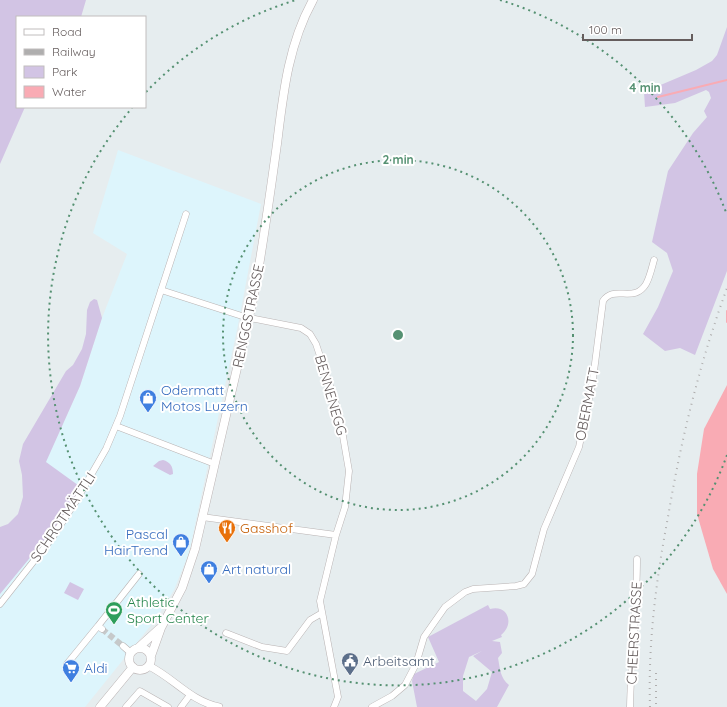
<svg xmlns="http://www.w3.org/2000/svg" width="727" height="707" viewBox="0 0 727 707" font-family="Quicksand,sans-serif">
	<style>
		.commercial { fill: #ddf5fc }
		.green { fill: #d2c4e4; fill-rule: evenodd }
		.water { fill: #f9abb4 }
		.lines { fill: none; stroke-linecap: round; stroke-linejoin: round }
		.stream { stroke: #f9abb4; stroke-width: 2 }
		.minor-tunnel { stroke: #c6c9ca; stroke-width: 6; stroke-dasharray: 6 3; stroke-linecap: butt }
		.minor-casing { stroke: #b9b3b3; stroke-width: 7 }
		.tertiary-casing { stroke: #b9b3b3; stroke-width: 8 }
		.secondary-casing { stroke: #bcb4b4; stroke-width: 9 }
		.minor { stroke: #fff; stroke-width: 6 }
		.tertiary { stroke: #fff; stroke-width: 7 }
		.secondary { stroke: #fff; stroke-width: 8 }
		.rail { stroke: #afaeae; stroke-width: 2; stroke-dasharray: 1 5; stroke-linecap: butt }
		.ring { fill: none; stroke: #559172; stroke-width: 2; stroke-dasharray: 2 4 }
		.labels { text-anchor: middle; stroke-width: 4; stroke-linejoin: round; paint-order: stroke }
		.street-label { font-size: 14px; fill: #655d5d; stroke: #fff }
		.shop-label { font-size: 14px; fill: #366cbe; stroke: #fff; text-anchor: start }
		.food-label { font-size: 14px; fill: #c56008; stroke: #fff; text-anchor: start }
		.leisure-label { font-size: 14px; fill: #27864d; stroke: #fff; text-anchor: start }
		.service-label { font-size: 14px; fill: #4e5e75; stroke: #fff; text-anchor: start }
		.centre { fill: #559172; stroke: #fff; stroke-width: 2 }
		.ring-label { font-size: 12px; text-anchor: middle; font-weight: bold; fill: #559172; stroke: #fff; stroke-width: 4; stroke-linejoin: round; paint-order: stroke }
	</style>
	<rect width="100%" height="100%" fill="#e6edef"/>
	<path class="commercial" d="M118,150L261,204L238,325L189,553L174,590L156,619L85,707H0V594L66,514L82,488L45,463L80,386L102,318L127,254L93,233Z"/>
	<path class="green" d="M0,0H86L81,17H17V107H25L0,164Z
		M727,27V271L695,355L680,348L665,351L643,334L658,307L673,271L667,253L652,242L668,171L693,133L707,117L704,111L711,98L709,92L706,90L675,103L645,107L644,92L696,70L712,61L717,55Z
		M94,299L97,300L102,318L80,386L46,462L82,488L66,514L0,594V527L8,524L18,514L23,497L22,475L19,461L23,444L66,371L73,365L82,349L86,334L87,310L90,302Z
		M163,460C170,462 173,466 173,474L170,475L153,466L159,461Z
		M70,582L84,589L78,600L64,593Z
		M488,605L490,609C508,604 515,624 501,635L502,637L492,641L500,642L502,653L498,658C500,668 500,678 509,685L497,707H417L412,681L414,674L439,662L428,637ZM482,651L473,656L492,672L487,689L476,701L463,691V676L469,657Z"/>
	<path class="water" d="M727,385V594L713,569L697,514V474L704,429Z"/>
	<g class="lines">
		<path class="stream" d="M658,97L727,80
			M727,311V322"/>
		<path class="minor-tunnel" d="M102,629L123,646"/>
		<g class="minor-casing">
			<path id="minor" d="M161,290L245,317L301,328L310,334L316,344L339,413L349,471L345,507L336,535L320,601L338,697L334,707
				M116,426L215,464
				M202,517L336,535
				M0,604L52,538L76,501L106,449L120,416L186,214
				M98,626L139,574
				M226,633L262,647L287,651L310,620L322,613
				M123,646L131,653
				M67,664L98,626L102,629
				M126,707L140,691L168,707
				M181,707L190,695
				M372,707L392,696L405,685L416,664L424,637L445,607L465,592L473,589L516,586L524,584L532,574L544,529L579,447L593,379L603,301C614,284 634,304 646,284C650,277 652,267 654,260
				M630,707C631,657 637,609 637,559"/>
		</g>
		<g class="tertiary-casing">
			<path id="tertiary" d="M149,666C175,679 189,700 219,707"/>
		</g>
		<g class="secondary-casing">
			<path id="secondary" d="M129 659a11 11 0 1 1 22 0a11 11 0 1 1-22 0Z
				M138,648L159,629
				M151,656L161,628L182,588L195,549L254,295C263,245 270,195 277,144C283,95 288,45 313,0
				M100,707L133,667"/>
		</g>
		<use href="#minor" class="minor"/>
		<use href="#tertiary" class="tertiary"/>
		<use href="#secondary" class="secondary"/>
		<path class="rail" d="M656,673V707
			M650,707C648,643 656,580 668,517C681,439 700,362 727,288"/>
	</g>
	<g class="ring">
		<circle cx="398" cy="335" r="175"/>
		<path d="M727 455A350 350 0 1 1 132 108M146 92A350 350 0 0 1 296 0M500 0A350 350 0 0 1 727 215"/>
	</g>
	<defs>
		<g id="shop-pin" transform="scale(0.9)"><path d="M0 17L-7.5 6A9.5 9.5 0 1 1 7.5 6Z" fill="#3f7fe0" stroke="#fff"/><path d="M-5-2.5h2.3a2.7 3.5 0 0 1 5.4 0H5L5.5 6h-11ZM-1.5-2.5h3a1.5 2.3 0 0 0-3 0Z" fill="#fff"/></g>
		<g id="restaurant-pin" transform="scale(0.9)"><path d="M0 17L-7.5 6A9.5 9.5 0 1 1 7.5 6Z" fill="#e8710a" stroke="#fff"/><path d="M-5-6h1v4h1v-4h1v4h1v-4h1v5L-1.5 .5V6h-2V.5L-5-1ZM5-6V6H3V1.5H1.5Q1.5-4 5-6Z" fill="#fff"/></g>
		<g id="stadium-pin" transform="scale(0.9)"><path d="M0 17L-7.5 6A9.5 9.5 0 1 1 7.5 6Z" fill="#2e9e5b" stroke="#fff"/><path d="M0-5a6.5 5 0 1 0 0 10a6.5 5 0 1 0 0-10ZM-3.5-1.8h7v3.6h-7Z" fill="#fff"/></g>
		<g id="civic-pin" transform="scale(0.9)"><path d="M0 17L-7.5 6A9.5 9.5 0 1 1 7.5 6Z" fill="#5c6f8a" stroke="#fff"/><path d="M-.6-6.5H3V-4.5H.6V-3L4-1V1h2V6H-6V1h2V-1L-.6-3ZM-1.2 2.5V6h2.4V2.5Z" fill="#fff"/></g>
		<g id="supermarket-pin" transform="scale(0.9)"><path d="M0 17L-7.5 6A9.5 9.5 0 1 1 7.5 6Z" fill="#3f7fe0" stroke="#fff"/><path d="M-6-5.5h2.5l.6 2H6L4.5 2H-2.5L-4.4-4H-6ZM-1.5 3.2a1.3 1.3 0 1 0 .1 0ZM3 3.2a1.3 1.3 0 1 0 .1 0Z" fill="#fff"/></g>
	</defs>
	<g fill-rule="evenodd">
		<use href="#shop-pin" x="148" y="398"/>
		<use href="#restaurant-pin" x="227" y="528"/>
		<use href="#shop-pin" x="181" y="542"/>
		<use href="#shop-pin" x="209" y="569"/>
		<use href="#stadium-pin" x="114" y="610"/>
		<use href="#civic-pin" x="350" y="661"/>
		<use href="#supermarket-pin" x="71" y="668"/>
	</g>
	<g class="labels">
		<g class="street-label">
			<text transform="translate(248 316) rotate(-78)" y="5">RENGGSTRASSE</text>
			<text transform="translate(331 395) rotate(74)" y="5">BENNENEGG</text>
			<text transform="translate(587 404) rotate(-79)" y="5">OBERMATT</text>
			<text transform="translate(63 517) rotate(-56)" y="5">SCHROTMÄTTLI</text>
			<text transform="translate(634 633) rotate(-87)" y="5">CHEERSTRASSE</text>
		</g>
		<g class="shop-label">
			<text x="161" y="395">Odermatt<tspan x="161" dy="16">Motos Luzern</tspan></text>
			<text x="168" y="539" text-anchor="end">Pascal<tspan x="168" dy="16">HairTrend</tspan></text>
			<text x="222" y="574">Art natural</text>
			<text x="84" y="673">Aldi</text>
		</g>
		<g class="food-label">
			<text x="240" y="533">Gasshof</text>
		</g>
		<g class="leisure-label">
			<text x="127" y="607">Athletic<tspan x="127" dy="16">Sport Center</tspan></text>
		</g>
		<g class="service-label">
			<text x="363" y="666">Arbeitsamt</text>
		</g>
	</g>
	<circle cx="398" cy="335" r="6" class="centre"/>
	<g class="ring-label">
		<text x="645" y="92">4 min</text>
		<text x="398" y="164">2 min</text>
	</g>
	<rect x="16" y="16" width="130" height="92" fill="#ffffff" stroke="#c1bebe"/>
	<rect x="24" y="29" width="20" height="6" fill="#ffffff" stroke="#c1bebe"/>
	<text x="52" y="36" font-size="12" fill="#655d5d">Road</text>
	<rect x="24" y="49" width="20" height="6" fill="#afaeae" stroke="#c1bebe"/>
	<text x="52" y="56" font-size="12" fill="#655d5d">Railway</text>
	<rect x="24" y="66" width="20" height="12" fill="#d2c4e4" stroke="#c1bebe"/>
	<text x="52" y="76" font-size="12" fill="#655d5d">Park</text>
	<rect x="24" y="86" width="20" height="12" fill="#f9abb4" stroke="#c1bebe"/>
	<text x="52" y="96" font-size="12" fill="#655d5d">Water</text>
	<path d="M583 34v6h109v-6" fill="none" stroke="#655d5d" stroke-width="2"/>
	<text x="589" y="34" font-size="12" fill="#655d5d" stroke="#ffffff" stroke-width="3" paint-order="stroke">100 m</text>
</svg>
